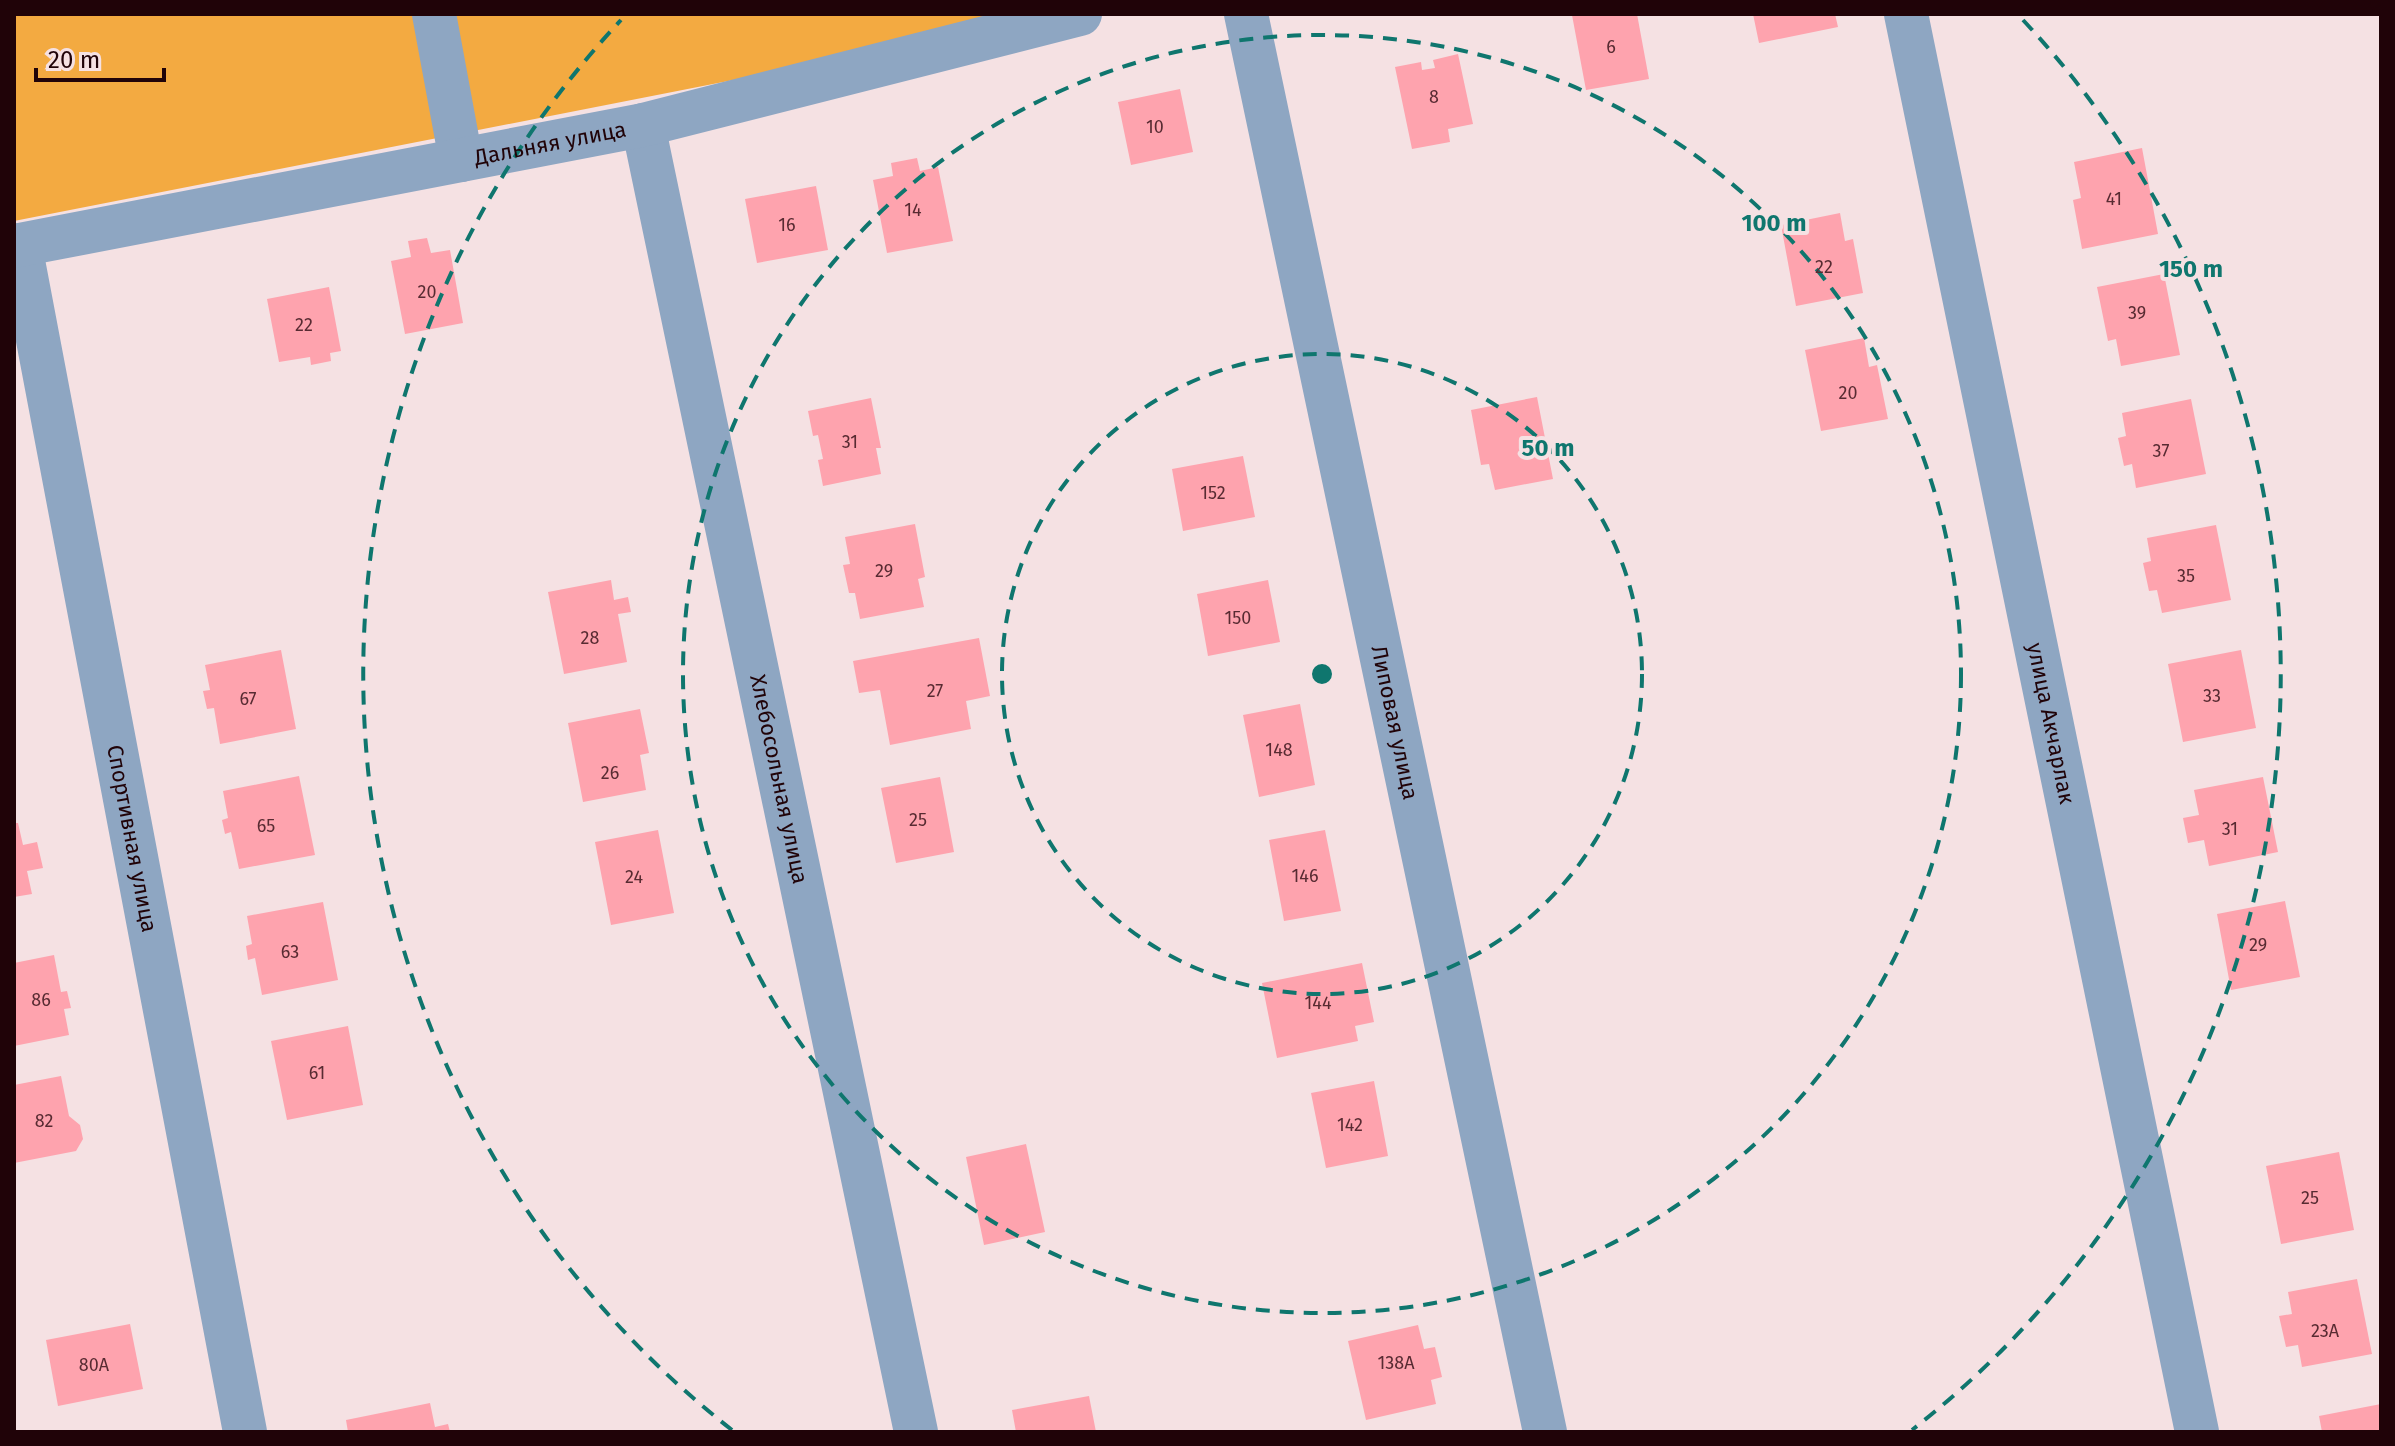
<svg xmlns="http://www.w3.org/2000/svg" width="2395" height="1446" viewBox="0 0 2395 1446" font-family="'Fira Sans',sans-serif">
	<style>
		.green { fill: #f3aa41 }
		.building { fill: #fea3ae }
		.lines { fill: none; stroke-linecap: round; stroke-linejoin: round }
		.street { stroke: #8ea6c2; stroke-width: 44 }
		.ring { fill: none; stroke: #0f766e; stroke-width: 4; stroke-dasharray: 14 10 }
		.labels { text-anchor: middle; stroke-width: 8; stroke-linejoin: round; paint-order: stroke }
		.number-label { font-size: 18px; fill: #582b32 }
		.street-label { font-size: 22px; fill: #200308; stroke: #f5e1e3 }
		.centre { fill: #0f766e; stroke: #f5e1e3; stroke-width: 4 }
		.ring-label { font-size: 24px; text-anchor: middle; font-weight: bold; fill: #0f766e; stroke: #f5e1e3; stroke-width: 8; stroke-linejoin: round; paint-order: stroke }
	</style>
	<rect width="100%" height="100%" fill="#f5e1e3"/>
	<path class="green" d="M14,14H1070L14,221Z"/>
	<path class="building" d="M1637,14L1649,79L1586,90L1572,15Z
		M1753,14H1835L1838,27L1759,43Z
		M1458,54L1473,124L1448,129L1450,142L1412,149L1395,67L1421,62L1422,70L1435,68L1433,60Z
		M1180,89L1193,152L1131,165L1118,102Z
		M2142,148L2158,234L2082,249L2073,200L2081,198L2074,162Z
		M917,158L920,171L938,167L953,241L887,253L873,180L893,176L891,163Z
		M816,186L828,250L757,263L745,199Z
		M1840,213L1845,241L1853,239L1863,293L1796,306L1781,225Z
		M427,238L431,253L450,250L463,323L405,334L391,261L411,257L408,241Z
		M2164,274L2180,355L2121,366L2116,339L2108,341L2097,287Z
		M329,287L341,351L330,353L331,361L311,365L310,357L279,362L267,299Z
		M1864,338L1869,367L1877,365L1888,419L1821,431L1805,350Z
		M1537,397L1553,479L1495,490L1489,464L1481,465L1471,410Z
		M871,398L881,448H876L881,474L823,486L818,460L823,459L818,435L813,436L808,411Z
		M2191,399L2206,474L2136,488L2132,464L2124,466L2118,438L2126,436L2122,413Z
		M1243,456L1255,517L1183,531L1172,469Z
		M915,524L925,577L918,579L924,607L860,619L855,593H849L843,565L850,564L845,537Z
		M2216,525L2231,600L2162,613L2157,590L2149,591L2143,563L2151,561L2147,538Z
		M611,580L614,600L628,597L631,612L618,614L627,662L564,674L548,592Z
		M1268,580L1280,642L1208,656L1197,594Z
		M979,638L990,696L966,701L971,729L890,745L880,690L859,693L853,661Z
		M281,650L296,729L220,744L214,708L207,709L203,691L210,690L205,665Z
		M2241,650L2256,728L2183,742L2168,664Z
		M1300,704L1315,785L1259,797L1243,715Z
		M640,709L649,753L640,755L646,790L583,802L568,723Z
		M299,776L315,855L239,869L231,832L225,834L222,820L228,818L223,791Z
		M940,777L954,852L896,863L881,788Z
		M2263,777L2278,852L2209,866L2204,840L2188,843L2183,818L2199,815L2194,790Z
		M14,823H18L23,845L37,842L43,868L27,871L32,894L14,897Z
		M658,830L674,913L611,925L595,842Z
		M1325,830L1341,911L1284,921L1269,840Z
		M2285,901L2300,977L2231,990L2217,914Z
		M323,902L338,980L262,995L255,958L248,960L246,946L252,944L247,916Z
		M54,955L61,992L67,991L71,1008L64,1009L69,1035L14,1046V963Z
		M1362,963L1374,1022L1355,1026L1358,1041L1277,1058L1262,983Z
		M348,1026L363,1105L287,1120L271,1041Z
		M61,1076L69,1116L80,1125L83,1139L76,1151L14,1163V1085Z
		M1374,1081L1388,1156L1326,1168L1311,1093Z
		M1026,1144L1045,1232L984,1245L966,1157Z
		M2339,1152L2354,1230L2281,1244L2266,1166Z
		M2357,1279L2372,1354L2302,1367L2298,1345L2286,1347L2279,1316L2292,1314L2288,1292Z
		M130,1324L143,1389L58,1406L46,1340Z
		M1418,1325L1424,1349L1435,1347L1442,1377L1431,1380L1436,1404L1366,1420L1348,1341Z
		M1089,1396L1096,1432H1016L1012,1410Z
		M430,1403L435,1427L448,1424L450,1432H348L346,1420Z
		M2381,1404V1432H2322L2319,1416Z"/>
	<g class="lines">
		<g class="street">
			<path d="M434,14L461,160"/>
			<path id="s1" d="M1246,14L1545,1432"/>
			<path id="s2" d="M1906,14L2197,1432"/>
			<path id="s3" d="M643,125L916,1432"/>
			<path id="s4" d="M20,245L245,1432"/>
			<path id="s5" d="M14,246L643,125L1080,14"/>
		</g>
	</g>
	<g class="ring">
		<circle cx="1322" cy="674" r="320"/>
		<circle cx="1322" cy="674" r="639"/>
		<path d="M732 1430A959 959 0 0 1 621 20M2023 20A959 959 0 0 1 1912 1430"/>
	</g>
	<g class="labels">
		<g class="number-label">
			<text x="1611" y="53">6</text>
			<text x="1434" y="103">8</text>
			<text x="1155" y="133">10</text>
			<text x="2114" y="205">41</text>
			<text x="913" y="216">14</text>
			<text x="787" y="231">16</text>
			<text x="1824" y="273">22</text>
			<text x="427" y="298">20</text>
			<text x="2137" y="319">39</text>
			<text x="304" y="331">22</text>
			<text x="1848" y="399">20</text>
			<text x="850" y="448">31</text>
			<text x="2161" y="457">37</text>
			<text x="1213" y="499">152</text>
			<text x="884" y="577">29</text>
			<text x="2186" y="582">35</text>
			<text x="1238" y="624">150</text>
			<text x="590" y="644">28</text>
			<text x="935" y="697">27</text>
			<text x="2212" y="702">33</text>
			<text x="248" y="705">67</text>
			<text x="1279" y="756">148</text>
			<text x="610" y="779">26</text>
			<text x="918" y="826">25</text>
			<text x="266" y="832">65</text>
			<text x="2230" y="835">31</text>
			<text x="1305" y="882">146</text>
			<text x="634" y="883">24</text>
			<text x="2258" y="951">29</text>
			<text x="290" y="958">63</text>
			<text x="41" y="1006">86</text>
			<text x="1318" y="1009">144</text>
			<text x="317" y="1079">61</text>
			<text x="44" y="1127">82</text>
			<text x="1350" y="1131">142</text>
			<text x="2310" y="1204">25</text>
			<text x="2325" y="1337">23А</text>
			<text x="1396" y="1369">138А</text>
			<text x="94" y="1371">80А</text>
		</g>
		<g class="street-label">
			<text dy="8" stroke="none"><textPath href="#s5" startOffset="546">Дальняя улица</textPath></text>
			<text dy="8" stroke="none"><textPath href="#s1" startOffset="724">Липовая улица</textPath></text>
			<text dy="8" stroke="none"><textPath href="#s2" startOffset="724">улица Акчарлак</textPath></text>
			<text dy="8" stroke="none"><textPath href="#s3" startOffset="668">Хлебосольная улица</textPath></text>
			<text dy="8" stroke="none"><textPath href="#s4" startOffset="604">Спортивная улица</textPath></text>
		</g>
	</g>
	<circle cx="1322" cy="674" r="12" class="centre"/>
	<g class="ring-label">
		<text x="1774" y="231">100 m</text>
		<text x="2191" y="277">150 m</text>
		<text x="1548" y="456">50 m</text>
	</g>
	<rect width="2395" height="1446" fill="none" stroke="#200308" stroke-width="32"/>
	<path d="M36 68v12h128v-12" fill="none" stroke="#200308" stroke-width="4"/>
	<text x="48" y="68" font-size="24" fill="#200308" stroke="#f5e1e3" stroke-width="6" paint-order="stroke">20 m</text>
</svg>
